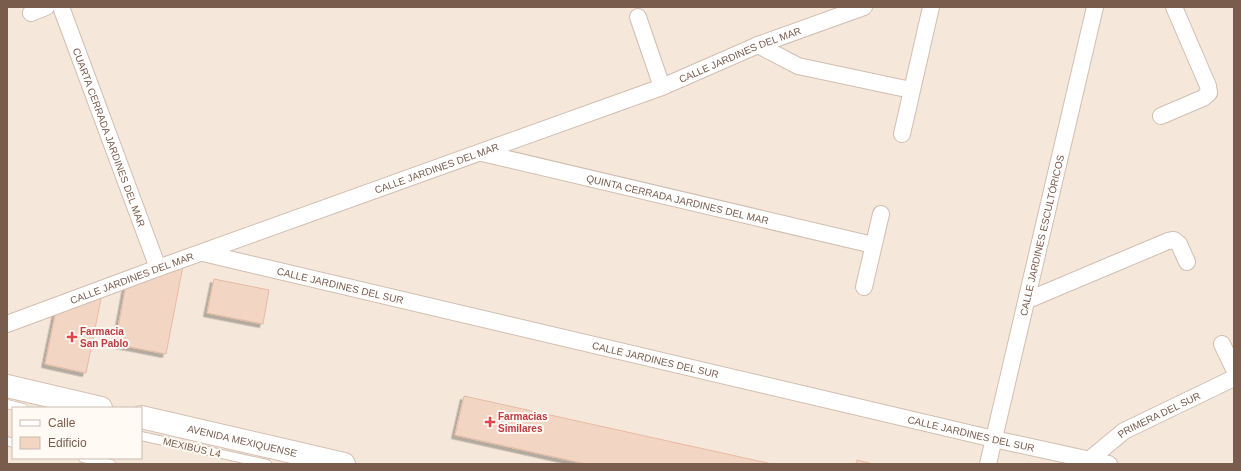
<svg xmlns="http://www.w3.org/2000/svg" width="1241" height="471" viewBox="0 0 1241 471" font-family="Helvetica,sans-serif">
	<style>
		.residential { fill: #f5e8da; fill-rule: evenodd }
		.building { fill: #f3d5c3; stroke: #e6bba3; filter: url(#shadow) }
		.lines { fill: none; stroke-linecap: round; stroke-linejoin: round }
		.lane-casing { stroke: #d1beb0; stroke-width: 10 }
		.street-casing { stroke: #d1beb0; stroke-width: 18 }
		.secondary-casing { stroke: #d6c0b0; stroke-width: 24 }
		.lane { stroke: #fff; stroke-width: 8 }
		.street { stroke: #fff; stroke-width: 16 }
		.secondary { stroke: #fff; stroke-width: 22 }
		.health-dot { fill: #e0444e; stroke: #fffaf3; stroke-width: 1.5 }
		.labels { text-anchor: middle; stroke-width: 4; stroke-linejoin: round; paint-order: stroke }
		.street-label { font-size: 10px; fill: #7a5c4d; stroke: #fffaf3 }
		.health-label { font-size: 10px; font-weight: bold; fill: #be3a42; stroke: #fffaf3; text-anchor: start }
	</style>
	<defs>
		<filter id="shadow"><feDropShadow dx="-3.5" dy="3.5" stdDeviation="0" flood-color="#0004"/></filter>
	</defs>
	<rect width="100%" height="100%" fill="#fdf6ec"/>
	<path class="residential" d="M7,7H1234V464H7ZM13,408H141V458H13Z"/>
	<path class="building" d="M183,266L166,354L115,344L126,285Z
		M214,279L269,290L263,324L207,313Z
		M102,294L86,373L45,364L56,311Z
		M464,396L772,464H586L455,435Z
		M857,460L873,464H856Z"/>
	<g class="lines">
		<g class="lane-casing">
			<path id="lane" d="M7,404L23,408
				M141,436L267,464
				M7,441L13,443
				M83,458L111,464"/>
		</g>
		<g class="street-casing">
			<g id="street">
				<path id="s1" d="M61,7L158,268"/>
				<path d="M31,13L46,7"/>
				<path d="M638,17L662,87"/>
				<path d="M758,45L798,66L911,90"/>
				<path d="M1161,116L1203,98L1209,93L1208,86L1174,7"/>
				<path d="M902,134L931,7"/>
				<path id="s2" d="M482,153L873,245"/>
				<path id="s3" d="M203,253L994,439L1109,464"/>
				<path d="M864,287L881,214"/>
				<path d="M1028,300L1168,241L1174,240L1179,244L1187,262"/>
				<path id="s4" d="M7,324L158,268L662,87L758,45L864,7"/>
				<path d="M1222,344L1234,369"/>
				<path id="s5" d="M1089,460L1124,431L1234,378"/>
				<path id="s6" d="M988,464L1095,7"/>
			</g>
		</g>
		<g class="secondary-casing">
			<g id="secondary">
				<path d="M7,386L101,408"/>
				<path id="s7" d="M141,417L344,464"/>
			</g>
		</g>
		<use href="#lane" class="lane"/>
		<use href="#street" class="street"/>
		<use href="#secondary" class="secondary"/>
	</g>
	<g class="health-dot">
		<path d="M70 331h4v4h4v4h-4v4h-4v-4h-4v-4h4z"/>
		<path d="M488 416h4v4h4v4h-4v4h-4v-4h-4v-4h4z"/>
	</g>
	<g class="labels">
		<g class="street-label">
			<text dy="4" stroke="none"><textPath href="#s4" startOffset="781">CALLE JARDINES DEL MAR</textPath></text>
			<text dy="4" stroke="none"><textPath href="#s1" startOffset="139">CUARTA CERRADA JARDINES DEL MAR</textPath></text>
			<text dy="4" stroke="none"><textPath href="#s4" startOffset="457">CALLE JARDINES DEL MAR</textPath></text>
			<text dy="4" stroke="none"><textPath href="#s2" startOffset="201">QUINTA CERRADA JARDINES DEL MAR</textPath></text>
			<text dy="4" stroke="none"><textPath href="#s6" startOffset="235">CALLE JARDINES ESCULTÓRICOS</textPath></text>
			<text dy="4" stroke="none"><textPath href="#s4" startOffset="133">CALLE JARDINES DEL MAR</textPath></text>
			<text dy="4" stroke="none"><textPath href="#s3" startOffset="141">CALLE JARDINES DEL SUR</textPath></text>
			<text dy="4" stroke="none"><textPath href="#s3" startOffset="465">CALLE JARDINES DEL SUR</textPath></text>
			<text dy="4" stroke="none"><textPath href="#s5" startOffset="84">PRIMERA DEL SUR</textPath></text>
			<text dy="4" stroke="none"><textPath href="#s3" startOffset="789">CALLE JARDINES DEL SUR</textPath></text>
			<text dy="4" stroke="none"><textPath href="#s7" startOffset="104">AVENIDA MEXIQUENSE</textPath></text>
			<text transform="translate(192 447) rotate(13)" y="4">MEXIBÚS L4</text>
		</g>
		<g class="health-label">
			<text x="80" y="335">Farmacia<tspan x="80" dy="12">San Pablo</tspan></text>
			<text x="498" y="420">Farmacias<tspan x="498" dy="12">Similares</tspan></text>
		</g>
	</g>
	<rect width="1241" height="471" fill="none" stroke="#7a5c4d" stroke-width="16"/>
	<rect x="12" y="407" width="130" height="52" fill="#fffaf3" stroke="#cabbb1"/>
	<rect x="20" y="420" width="20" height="6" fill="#ffffff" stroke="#cabbb1"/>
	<text x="48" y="427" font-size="12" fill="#7a5c4d">Calle</text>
	<rect x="20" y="437" width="20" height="12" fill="#f3d5c3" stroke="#cabbb1"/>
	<text x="48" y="447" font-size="12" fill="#7a5c4d">Edificio</text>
</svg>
